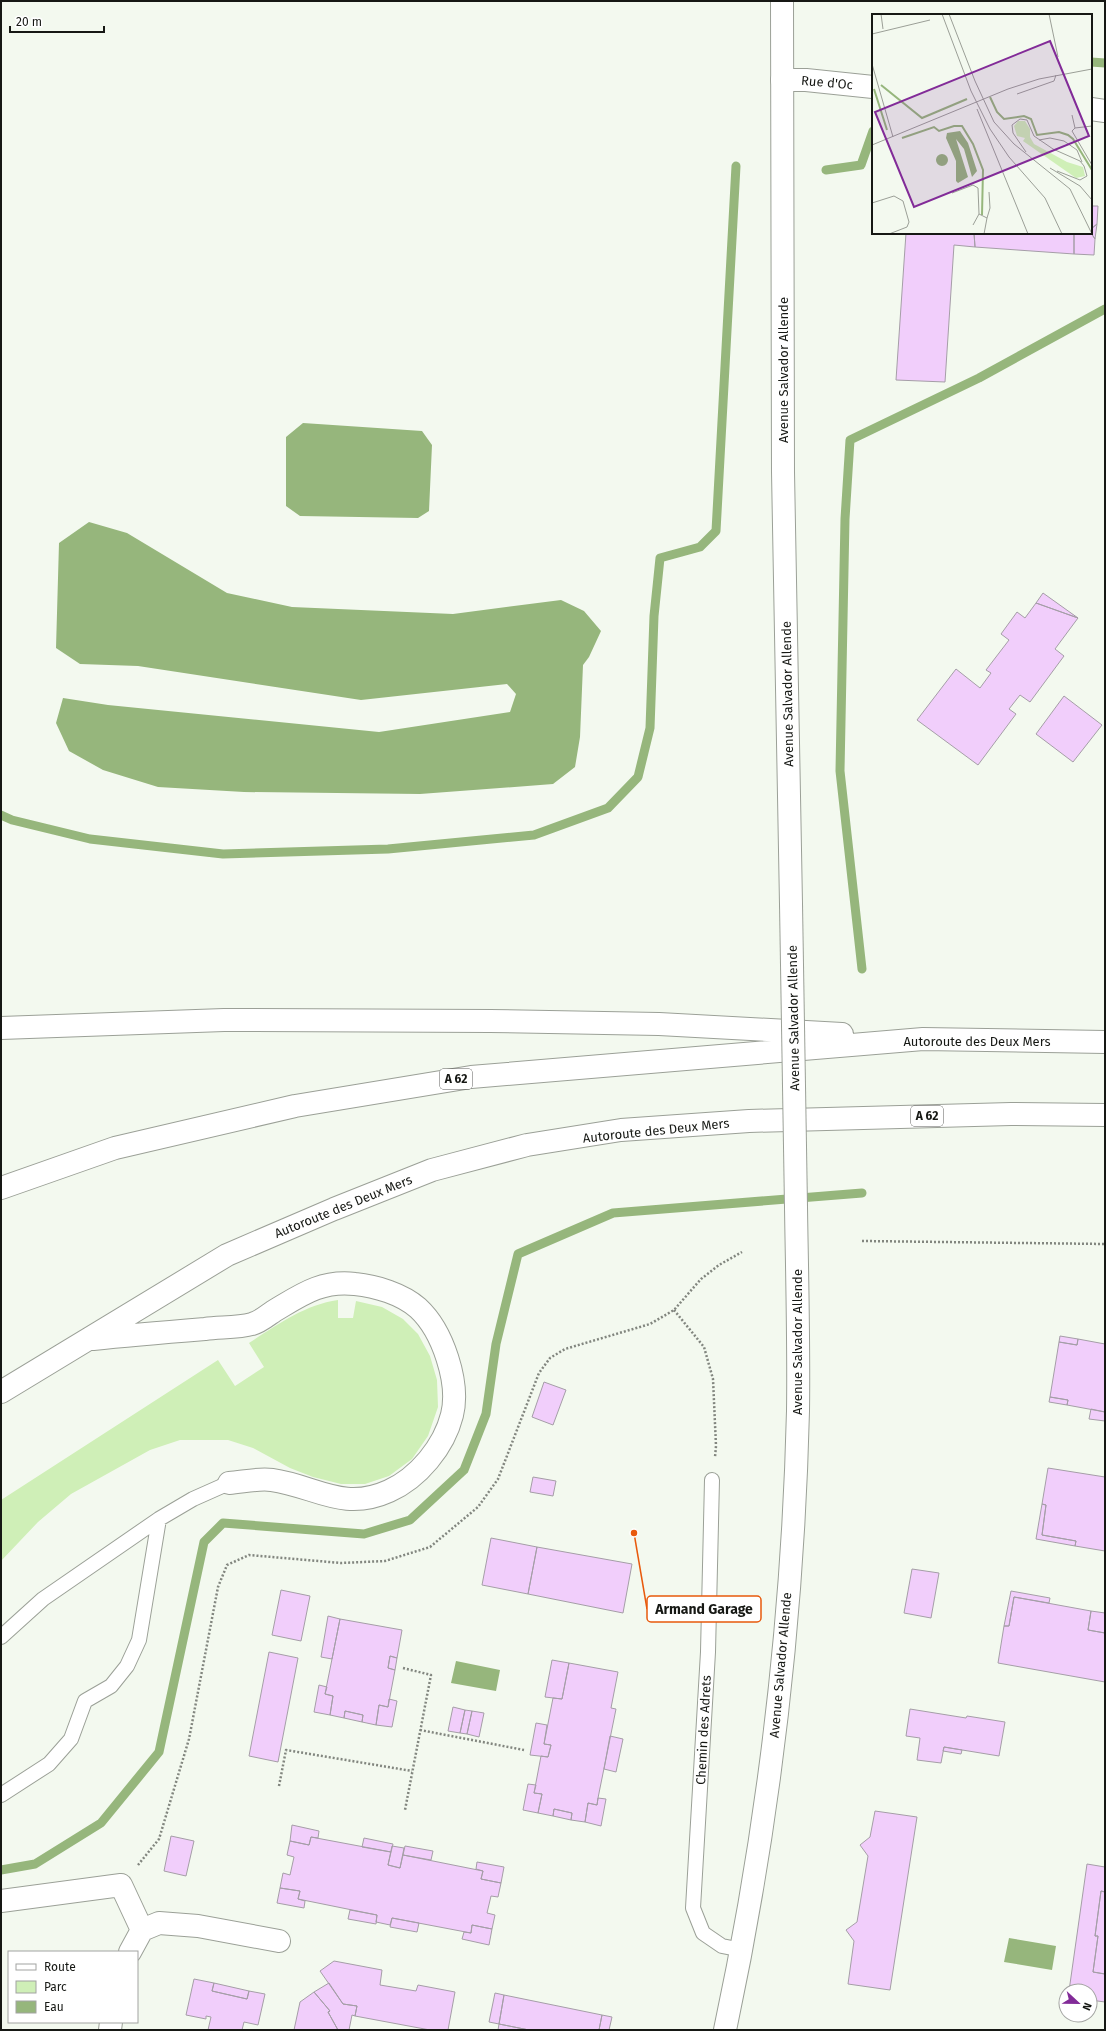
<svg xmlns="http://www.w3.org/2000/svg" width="1106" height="2031" viewBox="0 0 1106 2031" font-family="'Fira Sans',sans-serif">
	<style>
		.green { fill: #cfefb7 }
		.water { fill: #96b67c }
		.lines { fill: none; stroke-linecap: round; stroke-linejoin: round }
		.stream { stroke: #96b67c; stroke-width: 9 }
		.building { fill: #f1cefb; stroke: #a59ea7 }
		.lane-casing { stroke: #9ba097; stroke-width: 16 }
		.street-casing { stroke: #9ba097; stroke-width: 24 }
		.secondary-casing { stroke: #9ba097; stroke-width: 24 }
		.highway-casing { stroke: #9ba097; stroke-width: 24 }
		.path { stroke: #82867f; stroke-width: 2.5; stroke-dasharray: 2 2; stroke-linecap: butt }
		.lane { stroke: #fff; stroke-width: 14 }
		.street { stroke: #fff; stroke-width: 22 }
		.secondary { stroke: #fff; stroke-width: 22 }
		.highway { stroke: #fff; stroke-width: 22 }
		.secondary-bridge-casing { stroke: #9ba097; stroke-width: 24; stroke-linecap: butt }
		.secondary-bridge { stroke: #fff; stroke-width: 22 }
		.labels { text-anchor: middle; stroke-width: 3; stroke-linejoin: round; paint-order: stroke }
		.shield { fill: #fff; stroke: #5c5d5a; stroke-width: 1 }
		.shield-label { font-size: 12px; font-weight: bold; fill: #161814 }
		.street-label { font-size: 13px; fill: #161814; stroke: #fff }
		.inset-river { fill: none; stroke: #96b67c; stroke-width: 2 }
		.inset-road { fill: none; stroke: #9b9f97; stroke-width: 1 }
		.view { fill: #822b98; fill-opacity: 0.15; stroke: #822b98; stroke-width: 2 }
		.inset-edge { fill: none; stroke: #161814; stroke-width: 2 }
		.leader { fill: none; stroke: #e8590c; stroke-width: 1.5 }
		.callout-dot { fill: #e8590c; stroke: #fff; stroke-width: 1.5 }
		.callout { fill: #fff; stroke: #e8590c; stroke-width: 1.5 }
		.callout-label { font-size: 14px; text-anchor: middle; font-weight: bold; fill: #161814 }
	</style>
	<rect width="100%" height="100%" fill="#f3f9ef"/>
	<path class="green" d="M338,1300V1318H353L356,1301L382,1307L403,1319L418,1334L430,1356L437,1380L438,1407L428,1436L412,1459L389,1476L365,1484H341L313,1477L290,1468L253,1448L228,1440H180L150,1450L71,1494L38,1522L1,1561V1500L218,1360L235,1386L264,1367L249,1343C277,1325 304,1305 338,1300Z"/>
	<path class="water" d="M303,423L422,431L432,445L429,511L418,518L300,516L286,506V437Z
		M89,522L127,533L227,593L292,607L453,614L561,600L584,611L601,631L589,657L583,665L580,737L575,767L553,784L420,794L244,792L158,787L103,770L69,751L56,723L63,698L108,705L379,732L510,712L516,694L507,684L361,700L138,666L80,664L56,648L59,543Z
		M456,1661L500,1670L496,1691L451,1683Z
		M1009,1938L1056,1946L1052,1970L1004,1962Z"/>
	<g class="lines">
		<path class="stream" d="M1091,62L1105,63
			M826,170L861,165L873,131
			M1,815L12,820L90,839L223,854L388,849L534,835L608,808L638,777L650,728L654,616L660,558L700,547L716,531L736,166
			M862,969L840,771L845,519L850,440L979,378L1105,309
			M1,1870L35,1864L101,1823L159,1752L204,1542L223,1523L364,1534L410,1520L464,1470L486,1414L496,1344L518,1254L613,1213L862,1193"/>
	</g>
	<path class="building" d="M1091,206H1098L1097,224L1091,229Z
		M1097,224L1095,239L1091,233V229Z
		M906,233H974L975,247L954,245L945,382L896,380Z
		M974,233H1074V254L975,247Z
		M1074,233H1091L1095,239L1094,255L1074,254Z
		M1043,593L1078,618L1036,603Z
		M1036,603L1078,618L1055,649L1064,656L1030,702L1020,695L1009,709L1016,714L978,765L917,720L956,669L980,688L991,673L986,670L1009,640L1001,634L1017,612L1025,618Z
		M1064,696L1102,725L1073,762L1036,734Z
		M1060,1336L1078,1339L1077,1345L1059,1342Z
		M1078,1339L1105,1344V1412L1067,1405L1068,1400L1050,1397L1059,1342L1077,1345Z
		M544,1382L566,1390L553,1425L532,1417Z
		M1050,1397L1068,1400L1067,1405L1049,1402Z
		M1091,1409L1105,1412V1421L1089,1419Z
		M1048,1468L1105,1477V1551L1075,1546L1076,1541L1042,1535L1046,1505L1042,1504Z
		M533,1477L556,1481L553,1496L530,1492Z
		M1042,1504L1046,1505L1042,1535L1076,1541L1075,1546L1036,1539Z
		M491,1538L537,1547L528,1594L482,1585Z
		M537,1547L632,1564L623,1613L528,1594Z
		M912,1569L939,1573L931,1618L904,1613Z
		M281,1590L310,1596L301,1641L272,1635Z
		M1011,1591L1050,1598L1049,1603L1014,1597L1009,1626H1004Z
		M1014,1597L1091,1611L1088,1630L1105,1633V1682L998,1663L1004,1626H1009Z
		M1091,1611L1105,1613V1633L1088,1630Z
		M328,1616L340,1619L332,1659L321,1657Z
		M340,1619L402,1630L397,1658L390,1656L388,1668L395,1670L388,1707L379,1705L376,1725L362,1722L363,1715L345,1711L344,1718L330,1715L333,1696L325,1694Z
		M269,1652L298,1658L278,1762L249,1756Z
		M390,1656L397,1658L395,1670L388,1668Z
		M552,1660L569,1663L562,1699L545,1697Z
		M569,1663L618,1672L611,1708L616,1709L598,1798L597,1805L588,1803L585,1822L571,1820L572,1813L554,1809L553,1816L538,1813L542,1794L534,1793L541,1756L548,1757L551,1745L544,1744L553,1698L562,1699Z
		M319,1685L327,1687L325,1694L333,1696L330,1715L314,1712Z
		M389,1699L397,1701L392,1727L376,1725L379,1705L388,1707Z
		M453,1707L465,1710L460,1733L448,1731Z
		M910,1709L966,1718L967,1716L1005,1722L999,1756L944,1747L941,1763L917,1760L920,1738L906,1736Z
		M465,1710L472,1711L467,1734L460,1733Z
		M345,1711L363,1715L362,1722L344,1718Z
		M472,1711L484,1713L479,1737L467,1734Z
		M536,1723L547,1725L544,1744L551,1745L548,1757L530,1755Z
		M610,1736L623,1739L616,1772L604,1769Z
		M944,1747L962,1750L961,1754L943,1751Z
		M528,1784L536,1785L534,1793L542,1794L538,1813L523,1810Z
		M598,1798L606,1799L601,1826L585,1822L588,1803L597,1805Z
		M554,1809L572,1813L571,1820L553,1816Z
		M875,1811L917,1817L890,1990L848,1984L854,1941L846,1930L857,1922L868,1856L860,1845L870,1837Z
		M292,1825L319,1831L318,1838L311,1837L309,1845L290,1841Z
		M171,1836L194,1841L186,1876L164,1871Z
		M311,1837L391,1852L388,1865L400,1868L403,1855L483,1871L481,1879L501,1883L498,1897L491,1896L487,1913L495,1915L492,1929L472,1925L471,1933L392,1918L390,1925L376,1922L377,1915L298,1899L300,1891L280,1888L283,1873L290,1875L294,1857L287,1855L290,1841L309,1845Z
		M364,1838L393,1844L391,1852L362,1847Z
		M392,1846L404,1848L400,1868L388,1865Z
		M405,1846L433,1851L431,1860L403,1855Z
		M477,1862L504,1867L501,1883L481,1879L483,1871L476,1869Z
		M1087,1864L1105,1867V1892L1101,1891L1095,1936H1098L1093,1972L1105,1974V2002L1090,2000V1991H1069Z
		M280,1888L300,1891L298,1899L305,1901L304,1908L277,1903Z
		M1101,1891L1105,1892V1974L1093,1972L1098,1936H1095Z
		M350,1910L377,1915L376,1924L348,1919Z
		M392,1918L419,1923L417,1932L390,1927Z
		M472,1925L492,1929L489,1945L462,1939L464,1932L471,1933Z
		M334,1961L382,1970L380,1985L416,1991L418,1985L455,1992L448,2030H430L355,2016L357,2006L343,2004L320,1971Z
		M194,1979L214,1983L212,1991L247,1999L249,1991L265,1994L258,2025L244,2022L242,2030H208L211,2017L206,2016V2019L186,2015Z
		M214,1983L249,1991L247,1999L212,1991Z
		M329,1983L343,2004L357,2006L355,2016L352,2015L349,2030H338L328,2012L330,2011L314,1992Z
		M314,1992L330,2011L328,2012L338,2030H294L300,2002Z
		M495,1993L504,1995L499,2024L489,2022Z
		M504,1995L602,2015L599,2030H529L499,2024Z
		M602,2015L612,2017L609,2030H599Z
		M499,2024L529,2030H498Z"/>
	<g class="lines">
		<g class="lane-casing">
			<path id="lane" d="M712,1480L708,1652L693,1908L703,1933L722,1946L742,1950
				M1,1637L43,1599L159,1519L193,1499L229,1483
				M1,1795L49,1764L71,1739L85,1701L111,1686L127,1666L139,1640L159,1519"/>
		</g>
		<g class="street-casing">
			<path id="street" d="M782,80H806L873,87
				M1091,109L1105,111
				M1,1901L121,1885L142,1930
				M130,1952L142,1930L159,1923L198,1926L279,1941
				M110,2030L111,2022"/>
		</g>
		<g class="secondary-casing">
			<path id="secondary" d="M782,1L783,472L791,904
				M725,2030C768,1829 793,1617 798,1411C799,1343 797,1275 796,1207"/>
		</g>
		<g class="highway-casing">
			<path id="highway" d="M1,1028L224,1020L490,1021L659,1024L842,1034
				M1,1188L115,1148L295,1106L471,1077L923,1039L1105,1042
				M93,1339C131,1335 168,1332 205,1329C220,1327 238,1328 252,1324C260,1322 268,1315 274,1311C301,1295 321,1280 355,1284C376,1286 402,1294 418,1308C443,1331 460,1383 452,1415C444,1447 418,1478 389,1491C343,1512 315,1486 272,1480C258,1478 243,1482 229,1483
				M1,1392L227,1255L334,1209L432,1170L527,1145L621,1130L749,1121L1011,1114L1105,1115"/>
		</g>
		<path class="path" d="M862,1241L1105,1244
			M674,1310L704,1347L713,1379L716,1446L715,1457
			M403,1668L431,1675L405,1810
			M420,1730L524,1750
			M279,1786L286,1750L412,1771
			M138,1865L159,1839L189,1739L218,1587L227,1565L249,1555L341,1563L385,1561L430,1547L478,1507L498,1479L539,1373L550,1358L565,1349L650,1324L674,1310L701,1279L719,1265L742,1252"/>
		<use href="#lane" class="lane"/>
		<use href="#street" class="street"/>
		<use href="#secondary" class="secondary"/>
		<use href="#highway" class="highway"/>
		<g class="secondary-bridge-casing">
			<path id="secondary-bridge" d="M791,904L796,1207"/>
		</g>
		<use href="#secondary-bridge" class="secondary-bridge"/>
	</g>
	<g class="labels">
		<g class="shield">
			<rect x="440" y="1069" width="32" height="20" rx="3"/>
			<rect x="911" y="1106" width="32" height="20" rx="3"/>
		</g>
		<g class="shield-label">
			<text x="456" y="1083">A 62</text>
			<text x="927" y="1120">A 62</text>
		</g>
		<g class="street-label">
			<text transform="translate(827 82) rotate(5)" y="5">Rue d'Oc</text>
			<text transform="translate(783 370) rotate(-90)" y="5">Avenue Salvador Allende</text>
			<text transform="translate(787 694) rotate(-91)" y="5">Avenue Salvador Allende</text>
			<text transform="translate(793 1018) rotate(-91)" y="5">Avenue Salvador Allende</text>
			<text x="977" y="1046">Autoroute des Deux Mers</text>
			<text transform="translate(656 1130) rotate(-6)" y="5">Autoroute des Deux Mers</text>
			<text transform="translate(343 1206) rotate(-22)" y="5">Autoroute des Deux Mers</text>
			<text transform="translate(797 1342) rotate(-90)" y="5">Avenue Salvador Allende</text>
			<text transform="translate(780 1665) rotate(-85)" y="5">Avenue Salvador Allende</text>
			<text transform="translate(703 1730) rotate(-87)" y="5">Chemin des Adrets</text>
		</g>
	</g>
	<g transform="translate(872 14)">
		<rect width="220" height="220" fill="#f3f9ef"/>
		<path d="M146,107H153L158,115V123L162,130L195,148L211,153L213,162L204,164L151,127L153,124L145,122L142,112Z" fill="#cfefb7"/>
		<path d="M88,117L96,129L105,157L100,163L92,135L84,125L96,163L86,169L84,167V147L74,124L75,119ZM64 146a6 6 0 1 1 12 0a6 6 0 1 1-12 0Z" fill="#96b67c"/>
		<path class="inset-river" d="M9,71L50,104L95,85M2,75L15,116M118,83L125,98L132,105L152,102L159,105L165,121L187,118L196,121L201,125L220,156M30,124L62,113L67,117L82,112H90L101,130L111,156L110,201"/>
		<path class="inset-road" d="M9,0L11,15M70,0L99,77L118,115L137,143L173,184L190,220M77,0L103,67L122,108L142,130L198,175L220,220M177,0L186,43M0,20L58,6M0,50L21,123M145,80L182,67L184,61M105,95L156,220M200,101L203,114L220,112M203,114L200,117L220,151M162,122L181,135L208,147L212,152M167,126L178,124L192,127L205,136L210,148M0,131L136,75L167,65L220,55M154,138L141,119L140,111L148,105L155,106L162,122M178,154L208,172L220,186M185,157L208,166L215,162L212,152M80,179L101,171L106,174L107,200L101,211M0,189L22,182L31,187L37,208L35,213L17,220M107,200L115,204L112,220M115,204L118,194L117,178"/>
		<path class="view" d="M178,27L217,122L42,193L3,98Z"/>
		<rect width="220" height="220" class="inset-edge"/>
	</g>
	<path class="leader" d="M634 1533L647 1609"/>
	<circle class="callout-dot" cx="634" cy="1533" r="4"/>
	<rect class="callout" x="647" y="1596" width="114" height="26" rx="4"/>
	<g class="callout-label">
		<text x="704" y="1614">Armand Garage</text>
	</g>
	<rect width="1106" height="2031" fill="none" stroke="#161814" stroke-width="4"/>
	<rect x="8" y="1951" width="130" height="72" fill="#ffffff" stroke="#a2a3a1"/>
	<rect x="16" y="1964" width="20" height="6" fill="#ffffff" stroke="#a2a3a1"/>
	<text x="44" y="1971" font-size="12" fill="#161814">Route</text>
	<rect x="16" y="1981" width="20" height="12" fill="#cfefb7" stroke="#a2a3a1"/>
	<text x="44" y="1991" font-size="12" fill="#161814">Parc</text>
	<rect x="16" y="2001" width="20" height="12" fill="#96b67c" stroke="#a2a3a1"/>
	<text x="44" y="2011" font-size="12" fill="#161814">Eau</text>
	<g transform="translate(1078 2003) rotate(112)"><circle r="19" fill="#ffffff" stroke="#a2a3a1"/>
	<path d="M0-3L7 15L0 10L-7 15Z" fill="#822b98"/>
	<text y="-6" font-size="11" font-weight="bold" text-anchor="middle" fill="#161814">N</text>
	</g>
	<path d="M10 26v6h94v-6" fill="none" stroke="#161814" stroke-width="2"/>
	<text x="16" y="26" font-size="12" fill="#161814" stroke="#ffffff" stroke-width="3" paint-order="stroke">20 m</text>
</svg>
